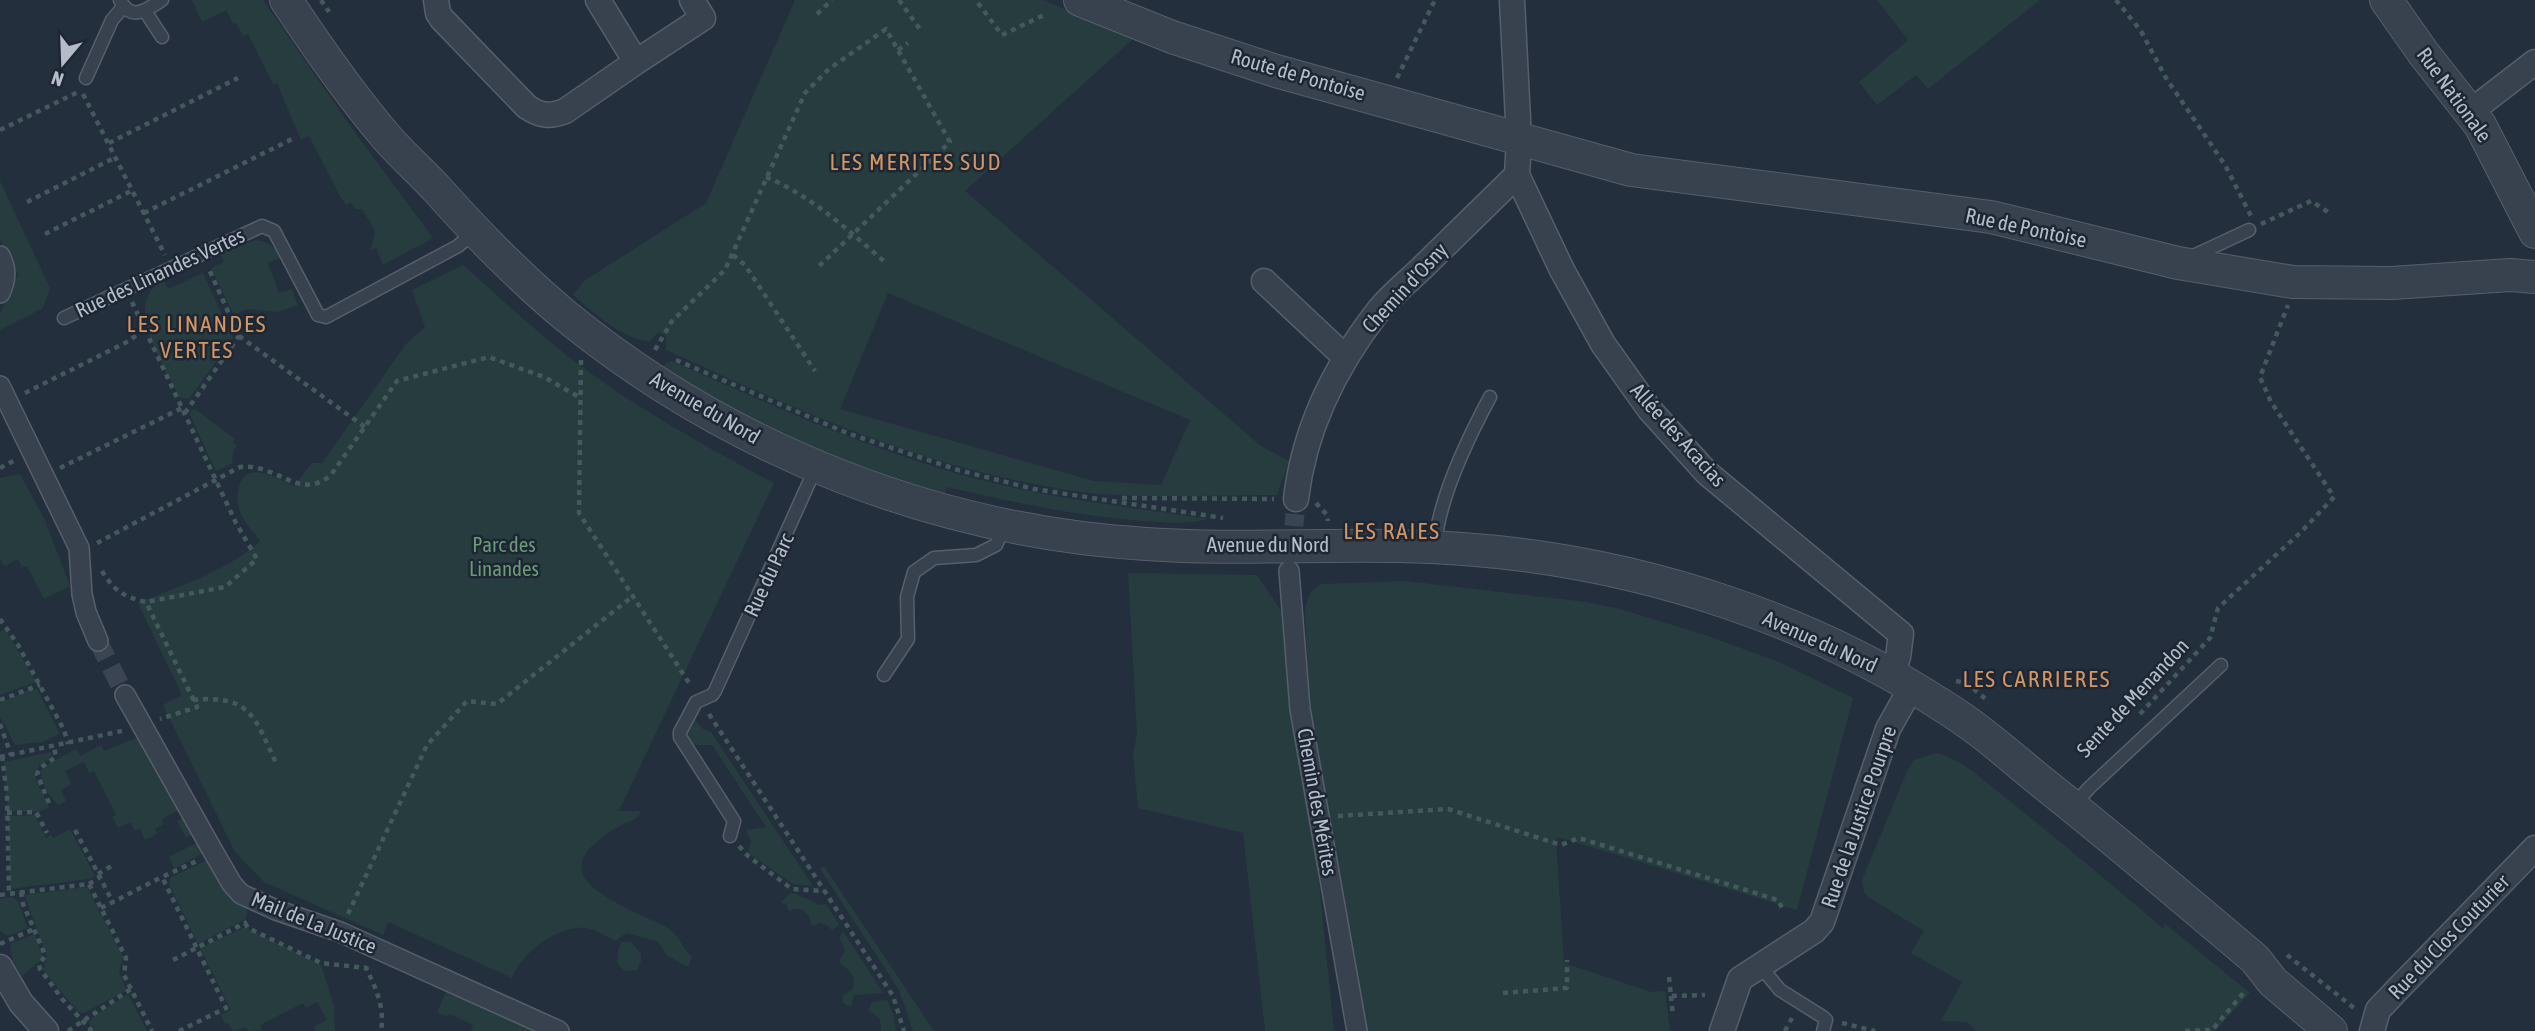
<svg xmlns="http://www.w3.org/2000/svg" width="2535" height="1031" viewBox="0 0 2535 1031" font-family="'Asap Condensed',sans-serif">
	<style>
		.green { fill: #263c3f; fill-rule: evenodd }
		.lines { fill: none; stroke-linecap: round; stroke-linejoin: round }
		.pedestrian-tunnel { stroke: #3a4453; stroke-width: 19; stroke-dasharray: 19 10; stroke-linecap: butt }
		.service-casing { stroke: #565f6c; stroke-width: 15 }
		.pedestrian-casing { stroke: #565f6c; stroke-width: 22 }
		.minor-casing { stroke: #565f6c; stroke-width: 27 }
		.tertiary-casing { stroke: #565f6c; stroke-width: 34 }
		.path { stroke: #44595c; stroke-width: 4.5; stroke-dasharray: 5 5; stroke-linecap: butt }
		.service { stroke: #38414e; stroke-width: 12 }
		.pedestrian { stroke: #38414e; stroke-width: 19 }
		.minor { stroke: #38414e; stroke-width: 24 }
		.tertiary { stroke: #38414e; stroke-width: 32 }
		.labels { text-anchor: middle; stroke-width: 5; stroke-linejoin: round; paint-order: stroke }
		.street-label { font-size: 21px; fill: #b4bcc9; stroke: #1d2633 }
		.park-label { font-size: 21px; fill: #6b9a76; stroke: #1d2633 }
		.neighbourhood-label { font-size: 23px; letter-spacing: 2px; fill: #d59563; stroke: #1d2633 }
	</style>
	<rect width="100%" height="100%" fill="#242f3e"/>
	<path class="green" d="M192,0H263L351,127L433,238L383,265L376,248L371,250L375,230L362,209H355L351,202L346,205L340,196L309,136L301,140L277,83L273,84L248,34L243,36L236,23L233,24L226,10L202,22Z
		M795,0H1043L1134,38L965,191L1261,446L1289,461L1277,495C1219,495 1160,498 1102,494C1079,493 1056,488 1034,484C904,460 785,404 666,350V336L658,332L650,341C624,341 593,312 573,295L584,281L706,203ZM888,293L1190,420L1161,485L1094,481L840,409Z
		M1877,0H2040L1928,89L1916,75L1877,105L1859,82L1908,40Z
		M0,181L50,288L43,308L0,330V314L18,275L0,239Z
		M255,240C269,242 275,245 280,258L268,263L279,293L292,289L298,305L278,312L247,309L234,315L211,268L224,262L220,254Z
		M463,265C498,296 532,328 569,357C632,406 703,445 774,483L619,811H641L640,814C635,821 629,821 622,825C609,831 593,842 585,855C562,890 651,916 669,929C680,936 683,949 692,957L688,967L666,955L661,945L656,941L626,933L615,941C605,936 596,929 585,928C558,925 520,954 512,978L388,922L383,935L264,882L235,852L163,705L182,695L138,603C175,588 232,569 260,541C254,532 245,524 241,514C237,505 236,497 239,487C246,459 277,478 294,486L312,463H322L406,344L425,327L412,290Z
		M203,273L233,338L189,399L180,398C166,369 119,301 164,281L168,289Z
		M672,361C773,406 874,452 981,480C1055,499 1132,507 1208,519C1186,525 1166,522 1143,521C1076,516 1012,502 946,487L944,497L826,458L660,370L667,362Z
		M195,409L235,439L233,442L237,445L233,451L232,463L216,471L189,413Z
		M20,474L45,520L70,586L44,599L27,566L22,567L18,559L4,566L0,558V478Z
		M1128,573L1257,575L1282,612L1309,783L1334,1031H1265L1243,833L1138,808L1133,754L1137,734Z
		M1406,581L1587,602L1620,609L1705,635L1779,662L1853,698L1797,910L1558,837L1556,839L1564,963L1651,992L1665,991L1670,1031H1363L1311,733L1305,611C1307,599 1310,589 1322,584Z
		M5,629L36,682L0,695V632Z
		M37,689L60,734L42,742L15,745L0,716V703L26,691Z
		M693,717L703,729L711,732L813,886L793,884L748,853L751,841L746,830L766,827L712,745H691L686,733Z
		M140,736L203,853L174,869L169,857L196,843L192,835L186,838L177,821L183,818L179,810L162,819L164,824L155,829L157,834L145,840L140,829L135,831L130,822L118,828L112,817L116,815L94,771L89,773L84,762L65,771L71,784L61,790L66,801L58,805C50,795 40,785 41,771L46,765L76,749L80,756L101,745L104,751Z
		M51,752L52,758L39,765L35,778L49,807L39,812L8,811L4,762Z
		M1936,753C1963,759 1985,782 2007,799C2060,841 2112,885 2164,929V923L2250,993L2215,1031H1976L1967,1022L1941,1021L1962,982L1911,953L1924,931L1868,897L1864,892L1862,880L1908,769L1914,760Z
		M35,815L46,838L51,835L53,838L70,829L95,876L88,879L10,889L8,816Z
		M210,859L248,904L246,919L198,944L169,884L171,877Z
		M824,866L934,1031H913L899,990L820,869Z
		M87,887L123,957L119,972L127,990L84,1013L78,1012L43,970L47,956L24,895Z
		M794,893L820,905L826,904L839,925L832,930L828,926L820,923L812,926C809,914 803,904 789,911L786,904L780,903L789,894Z
		M12,897L18,901L27,927L25,929L8,936L0,931V899Z
		M245,927L321,965L334,1006L335,1031H316L314,1027L327,1020L317,1002L306,1008L303,1003L260,1025L262,1030L248,1031L246,1027L233,1031L228,1023L225,1024L221,1015L231,1010L200,948Z
		M843,931L883,993L854,995L851,1007L843,1003V995L852,990C858,977 849,970 839,962L845,950L839,937Z
		M35,934L43,958L22,976L13,961L10,946L12,943Z
		M621,942H631L641,954V961L637,970L625,971C614,964 617,953 621,942Z
		M448,988L540,1031H471L473,1025L449,1014L447,1017L437,1012Z
		M128,994L147,1031H94L89,1023L94,1016Z
		M887,1000L894,1016L896,1031H881L880,1019L868,1010L872,1002Z"/>
	<g class="lines">
		<path class="pedestrian-tunnel" d="M1291,555L1295,514
			M98,641L125,695"/>
		<g class="service-casing">
			<path id="service" d="M120,0C131,22 146,10 162,0
				M145,11L162,37
				M86,78L112,20L123,7
				M2189,258L2249,230
				M64,318L262,226L274,231L316,311L318,315L326,317L458,246L474,232
				M1435,546C1438,500 1468,438 1490,397
				M884,675L908,639L907,597L914,572L934,558L976,555L996,545L1005,525
				M2073,806L2089,788L2221,665
				M730,836L734,821L680,737V732L696,702L712,695L715,691L816,467
				M1760,966L1780,990L1823,1017L1826,1020L1823,1031"/>
		</g>
		<g class="pedestrian-casing">
			<path id="pedestrian" d="M0,256C7,270 6,279 0,293
				M0,386L79,548L82,594L86,612L98,641
				M1289,571L1300,709L1357,1031
				M125,695L214,853L232,884L241,894L276,910L340,932L559,1031"/>
		</g>
		<g class="minor-casing">
			<path id="minor" d="M436,0L438,13L442,19L527,107C541,116 550,117 565,111L636,62
				M598,0L636,62L703,18L692,0
				M1512,0L1519,140L1517,175L1562,270L1603,344L1650,410L1707,473L1901,634L1898,657L1892,676
				M2470,112L2535,62
				M1264,281L1345,357
				M1296,499C1304,429 1336,365 1379,310C1392,294 1410,280 1425,265C1456,235 1486,205 1517,175
				M0,967L21,1003L46,1031
				M1722,1031L1740,979L1814,931L1822,922L1888,729L1912,686
				M2372,1031L2378,1010L2396,991L2535,848"/>
		</g>
		<g class="tertiary-casing">
			<path id="tertiary" d="M286,0C317,47 351,96 388,139C403,156 420,171 436,188C477,234 520,278 567,317C731,450 935,531 1146,544C1230,550 1315,544 1399,546C1511,548 1620,566 1726,602C1801,627 1877,663 1943,706C1979,728 2011,757 2043,783C2115,840 2185,900 2255,959L2273,982L2331,1031
				M1080,0L1172,37L1276,71L1631,170L1991,217L2178,263L2293,282L2392,283L2510,275L2535,277
				M2386,0L2424,54L2480,125L2535,232"/>
		</g>
		<path class="path" d="M321,0L329,12
			M899,0L922,32
			M2116,0L2141,31L2166,78L2225,165L2251,216
			M978,3L1002,35L1044,15
			M817,14L832,0
			M898,50L908,43
			M1397,78L1435,0
			M83,94L165,255
			M0,130L78,92
			M109,143L238,78
			M766,177C812,196 849,231 886,263
			M27,202L116,157
			M144,213L292,139
			M2261,224L2311,201L2331,214
			M45,234L133,190
			M733,255L745,265L815,371
			M132,302L236,523L257,559L225,587L146,602
			M239,336L365,427
			M655,350L672,321L725,270L805,93L829,69L886,29L950,142L816,269
			M581,360L579,513L691,686
			M676,360L847,433L958,470L1034,489L1223,518
			M25,393L129,341L144,329
			M185,413L239,336L208,267
			M0,468L15,460
			M60,468L182,408
			M1122,498L1274,499
			M1316,503L1327,515L1328,521
			M97,543L240,467C278,463 299,502 331,475L397,381L489,357L544,377L579,397
			M102,571C114,591 124,597 146,602L197,707L160,719
			M0,619L18,645L64,730L68,744
			M1956,681L1967,683L1989,702
			M0,700L40,685
			M193,700C252,694 255,719 277,765
			M709,714L893,996L904,1031
			M2140,714L2210,638L2218,608L2301,532L2334,497L2271,402L2260,377L2288,305
			M0,724L11,755
			M2,756L7,795L9,894
			M0,757L122,731
			M49,803L37,774L40,768L56,757L54,747
			M7,813L36,812L47,833
			M1338,816L1448,809L1561,845L1579,838L1778,900L1782,908
			M75,830L100,877
			M739,846L748,856L792,889L824,891
			M98,874L115,864
			M89,884L100,877L113,903
			M21,892L23,904L43,950L45,956L39,965L40,969L63,1000L92,1031
			M0,895L89,884L126,958L124,975L152,1031
			M101,908L162,877
			M348,914L427,745L467,701L497,704L633,596
			M245,923L248,928L321,963L366,968
			M0,944L34,929
			M2287,955L2354,1008
			M173,960L247,922
			M367,966L366,968C376,988 385,1008 381,1031
			M1669,977L1671,996L1705,995
			M1503,993L1567,988V960
			M1671,996L1673,1016
			M1842,1023L1875,1031
			M68,1031L131,989
			M179,1031L226,1008L162,877L197,861
			M1785,1031L1792,1018
			M2185,1031L2212,1030L2246,990"/>
		<use href="#service" class="service"/>
		<use href="#pedestrian" class="pedestrian"/>
		<use href="#minor" class="minor"/>
		<use href="#tertiary" class="tertiary"/>
	</g>
	<g class="labels">
		<g class="street-label">
			<text transform="translate(1298 75) rotate(16)" y="7">Route de Pontoise</text>
			<text transform="translate(2454 95) rotate(54)" y="7">Rue Nationale</text>
			<text transform="translate(2026 228) rotate(12)" y="7">Rue de Pontoise</text>
			<text transform="translate(160 273) rotate(-25)" y="7">Rue des Linandes Vertes</text>
			<text transform="translate(1405 288) rotate(-47)" y="7">Chemin d'Osny</text>
			<text transform="translate(705 408) rotate(30)" y="7">Avenue du Nord</text>
			<text transform="translate(1678 435) rotate(48)" y="7">Allée des Acacias</text>
			<text x="1268" y="552">Avenue du Nord</text>
			<text transform="translate(769 575) rotate(-65)" y="7">Rue du Parc</text>
			<text transform="translate(1820 642) rotate(24)" y="7">Avenue du Nord</text>
			<text transform="translate(2133 698) rotate(-47)" y="7">Sente de Menandon</text>
			<text transform="translate(1317 802) rotate(80)" y="7">Chemin des Mérites</text>
			<text transform="translate(1859 817) rotate(-71)" y="7">Rue de la Justice Pourpre</text>
			<text transform="translate(314 923) rotate(22)" y="7">Mail de La Justice</text>
			<text transform="translate(2449 937) rotate(-46)" y="7">Rue du Clos Couturier</text>
		</g>
		<g class="park-label">
			<text x="504" y="552">Parc des<tspan x="504" dy="24">Linandes</tspan></text>
		</g>
		<g class="neighbourhood-label">
			<text x="916" y="170">LES MERITES SUD</text>
			<text x="197" y="332">LES LINANDES<tspan x="197" dy="26">VERTES</tspan></text>
			<text x="1392" y="539">LES RAIES</text>
			<text x="2037" y="687">LES CARRIERES</text>
		</g>
	</g>
	<g transform="translate(63 63) rotate(199)" stroke="#1d2633" stroke-width="5" paint-order="stroke">
	<path d="M0-5L12 26L0 18L-12 26Z" fill="#b4bcc9"/>
	<text y="-10" font-size="19" font-weight="bold" text-anchor="middle" fill="#b4bcc9">N</text>
	</g>
</svg>
